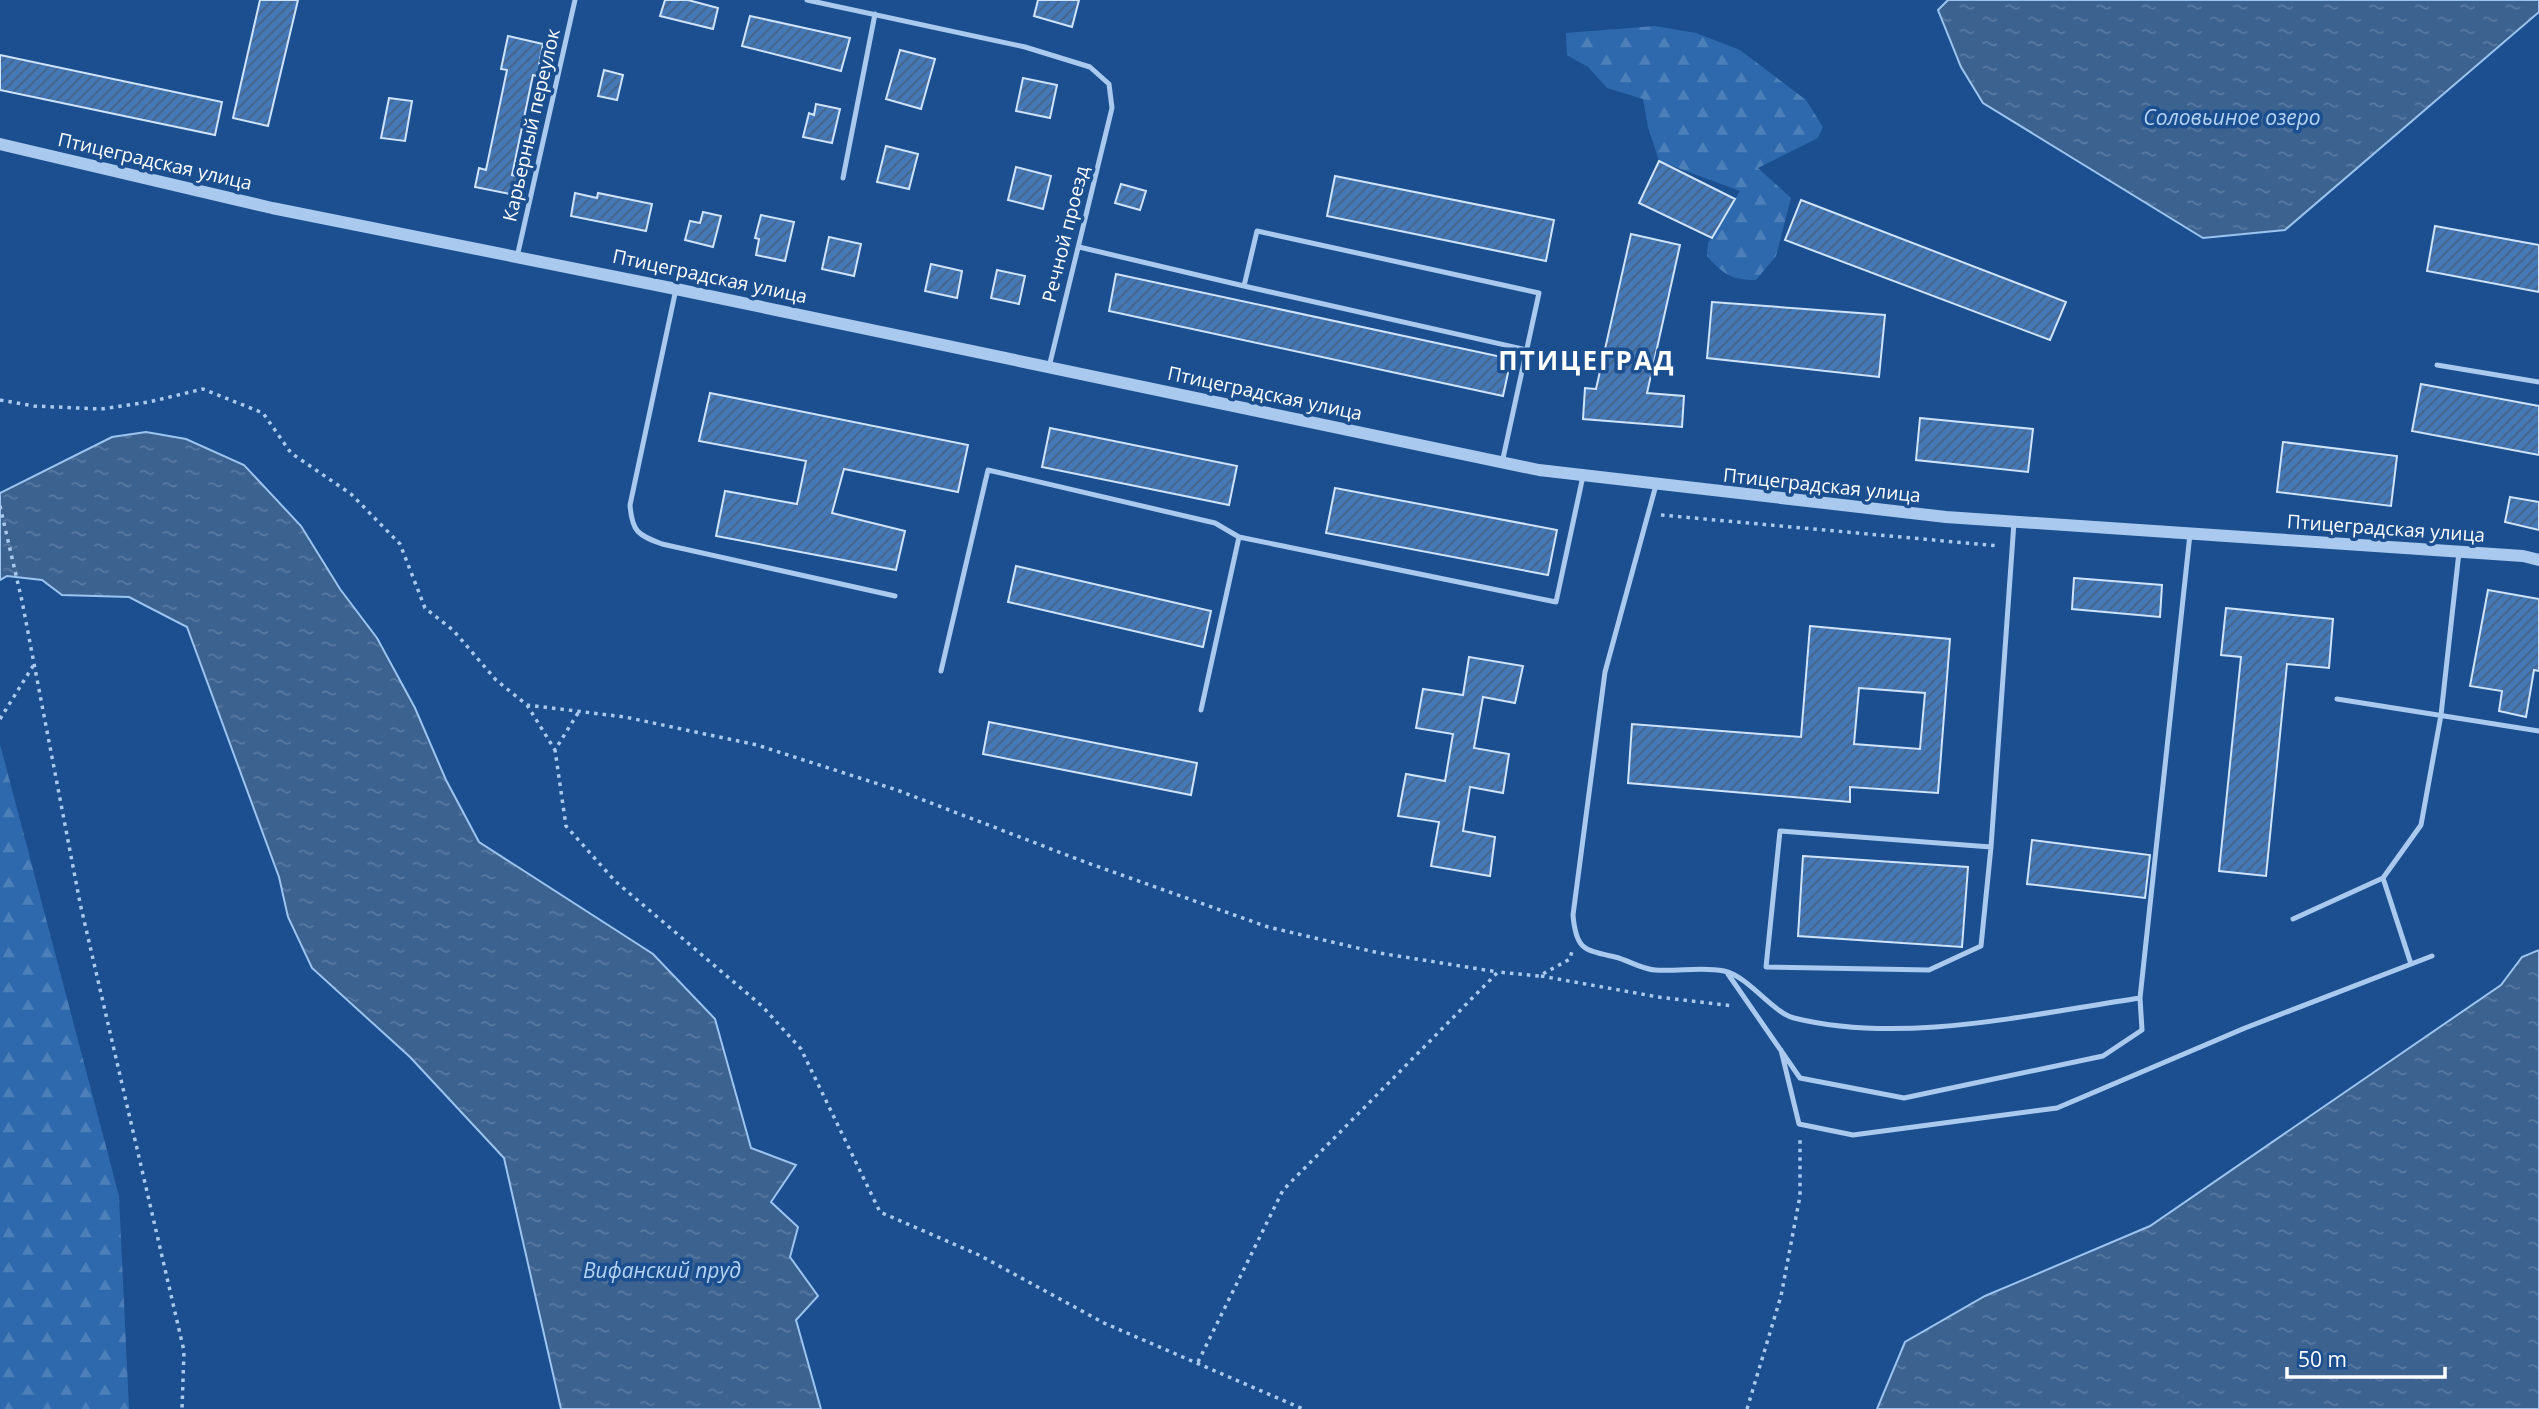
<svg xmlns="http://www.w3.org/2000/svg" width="2539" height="1409" viewBox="0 0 2539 1409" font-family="'Open Sans',sans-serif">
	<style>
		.forest { fill: url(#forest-firs) }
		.water { fill: url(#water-ripples); stroke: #9cc4f0; stroke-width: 2 }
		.building { fill: url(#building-hatch); stroke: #cfe3fa; stroke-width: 2; fill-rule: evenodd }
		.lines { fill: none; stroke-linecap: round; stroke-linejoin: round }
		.path { stroke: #a9c9ee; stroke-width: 3.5; stroke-dasharray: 3.5 5; stroke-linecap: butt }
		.service { stroke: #a9c9ee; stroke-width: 5 }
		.tertiary { stroke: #a9c9ee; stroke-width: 12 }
		.labels { text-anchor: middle; stroke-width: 7; stroke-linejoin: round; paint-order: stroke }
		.street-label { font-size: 19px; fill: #fff; stroke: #1b4f8f }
		.water-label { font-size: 21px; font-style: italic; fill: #b5d3f5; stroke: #1b4f8f }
		.district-label { font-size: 26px; font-weight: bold; letter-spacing: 2px; fill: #fff; stroke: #1b4f8f }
	</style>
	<defs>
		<pattern id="forest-firs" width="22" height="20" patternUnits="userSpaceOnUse" patternTransform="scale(1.75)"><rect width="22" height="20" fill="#2e69ad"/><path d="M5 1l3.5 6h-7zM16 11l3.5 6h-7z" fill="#4d80b9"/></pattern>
		<pattern id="water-ripples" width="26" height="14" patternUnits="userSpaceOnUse" patternTransform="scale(1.75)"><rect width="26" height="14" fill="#3c6290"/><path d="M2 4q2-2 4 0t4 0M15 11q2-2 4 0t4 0" fill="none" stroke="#597aa1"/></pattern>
		<pattern id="building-hatch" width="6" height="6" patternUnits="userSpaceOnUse" patternTransform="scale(1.75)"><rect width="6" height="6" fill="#4478b7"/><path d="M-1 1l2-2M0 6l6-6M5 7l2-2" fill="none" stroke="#486282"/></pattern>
	</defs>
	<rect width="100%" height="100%" fill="#1b4f8f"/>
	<path class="forest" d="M1655,26L1696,33L1740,50L1806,100L1823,127L1818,138L1758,168L1791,198L1776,256L1756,280C1731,280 1723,274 1707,256L1708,243L1740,191L1659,161L1648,127L1643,99L1607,88L1588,67L1567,55L1566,33Z
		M0,744L119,1196L129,1409H0Z"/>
	<path class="water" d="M1948,0H2539V12L2285,230L2203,238L1983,103L1961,67L1938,10Z
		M146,432L186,439L244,465L301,526L340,589L377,638L415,708L446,780L479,842L653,954L715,1019L751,1148L796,1165L771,1202L798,1227L790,1257L818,1296L796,1320L821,1409H561L504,1158L410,1057L312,968L288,917L279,877L187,627L129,597L62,595L42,580L7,576L0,580V493L112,437Z
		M2539,950V1409H1877L1905,1342L1985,1296L2150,1226L2501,985L2522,957Z"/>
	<path class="building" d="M260,0H298L268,126L233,118Z
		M665,0H688L718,8L713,29L660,16Z
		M1038,0H1079L1072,27L1034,16Z
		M750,16L850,38L841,71L742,46Z
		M508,36L543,44L537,76L533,75L512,175L523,178L520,196L475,187L479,168L486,170L507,70L501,69Z
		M900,50L935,59L921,109L886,99Z
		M0,55L222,102L215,135L0,90Z
		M604,70L623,75L617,100L598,96Z
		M1023,78L1057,85L1050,118L1016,111Z
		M389,98L412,101L405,141L381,138Z
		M816,104L840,109L832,143L803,137L809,113L814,115Z
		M886,146L918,154L909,189L877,182Z
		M1659,161L1735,199L1712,238L1639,203Z
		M1016,167L1051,176L1043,209L1008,200Z
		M1335,176L1554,220L1546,261L1327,216Z
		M1121,184L1146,191L1140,210L1115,203Z
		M575,193L597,198L598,193L652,204L646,231L571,216Z
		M1801,200L2066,302L2050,340L1785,240Z
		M703,212L721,216L713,247L685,240L690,221L700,223Z
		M761,215L794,222L785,261L756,255L759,239L755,238Z
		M2435,226L2539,245V292L2427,271Z
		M1631,234L1680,245L1647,393L1684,396L1682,427L1583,419L1585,388L1596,389Z
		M829,237L861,244L854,276L822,269Z
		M931,264L962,271L957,298L925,291Z
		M997,270L1025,276L1019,304L991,298Z
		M1116,274L1511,359L1503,396L1109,311Z
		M1712,302L1885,315L1879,377L1707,358Z
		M2421,384L2539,406V455L2412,431Z
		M710,393L968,445L958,492L844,469L832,513L905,531L896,570L716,536L725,491L797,504L806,461L699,441Z
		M1920,418L2033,429L2028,472L1916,460Z
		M1050,428L1237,466L1229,505L1042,467Z
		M2283,442L2397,456L2391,506L2277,492Z
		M1335,488L1557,530L1548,575L1326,533Z
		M2510,497L2539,502V530L2505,522Z
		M1016,566L1211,611L1203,647L1008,602Z
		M2074,578L2162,585L2160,617L2072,609Z
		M2488,590L2539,599V671L2534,670L2526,717L2499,711L2502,691L2470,686Z
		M2226,608L2333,619L2329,668L2287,664L2266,876L2219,871L2241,657L2221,655Z
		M1810,626L1950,639L1938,793L1850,787V802L1628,783L1632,724L1801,737ZM1859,688L1925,693L1920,749L1854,744Z
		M1469,657L1523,666L1515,703L1483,697L1474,748L1509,754L1503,793L1470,787L1463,831L1495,837L1490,876L1431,866L1439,822L1398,816L1406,774L1445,781L1453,734L1416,728L1423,689L1463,695Z
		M989,722L1197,763L1191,795L983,754Z
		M2032,840L2150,855L2145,898L2027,884Z
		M1803,856L1968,867L1962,947L1798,936Z"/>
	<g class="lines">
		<path class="path" d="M0,400L34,406L101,409L149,402L203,389L263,413L291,453L351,494L400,544L425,608L453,630L496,680L527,705L625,717L757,745L897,790L1085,862L1268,927L1379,953L1498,972
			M0,506L22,601L80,903L184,1351L182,1409
			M1661,515L1999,546
			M527,705L555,750
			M578,713L555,750L566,826L615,881L762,1006L801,1049L880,1212L979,1255L1104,1323L1303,1409
			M0,719L33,666
			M1541,976L1658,997L1734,1006
			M1198,1362L1283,1190L1498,972L1539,976L1570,959L1572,951
			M1747,1409L1781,1296L1800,1196V1137"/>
		<path class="service" d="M807,0L1025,47L1090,67L1109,84L1112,108L1049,367
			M843,178L875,14
			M1079,247L1244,286
			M517,257L575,0
			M676,289L630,505C632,532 638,535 662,544L895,596
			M2437,365L2539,382
			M1502,463L1539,293L1257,231L1244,286L1527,350
			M1656,485L1605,672L1573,915C1576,950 1584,950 1615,957C1628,960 1641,969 1655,970C1678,972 1701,966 1724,971C1748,976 1773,1013 1794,1018C1903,1045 2031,1014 2140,998L2190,534
			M941,671L988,470L1215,523L1239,537L1556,602L1583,476
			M2337,699L2539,731
			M1201,710L1239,537
			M1991,847L1981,946L1929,970L1766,967L1780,831L1991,847L2014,522
			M2383,878L2411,964
			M2293,919L2383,878L2421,825L2441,715L2459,552
			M1728,974L1800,1078L1904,1098L2103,1056L2142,1030L2140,998
			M1781,1050L1799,1124L1853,1135L2057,1108L2245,1028L2432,956"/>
		<path class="tertiary" d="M0,144L272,208L676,289L1539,470L1946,517L2523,556L2539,560"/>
	</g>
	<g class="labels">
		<g class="street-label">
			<text transform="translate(531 125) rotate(-77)" y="7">Карьерный переулок</text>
			<text transform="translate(155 161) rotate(13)" y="7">Птицеградская улица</text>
			<text transform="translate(1065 234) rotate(-76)" y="7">Речной проезд</text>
			<text transform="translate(710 276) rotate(12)" y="7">Птицеградская улица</text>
			<text transform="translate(1265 393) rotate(12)" y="7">Птицеградская улица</text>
			<text transform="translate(1822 485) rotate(6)" y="7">Птицеградская улица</text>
			<text transform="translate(2386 528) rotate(4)" y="7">Птицеградская улица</text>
		</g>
		<g class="water-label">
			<text x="2232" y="125">Соловьиное озеро</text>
			<text x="662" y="1278">Вифанский пруд</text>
		</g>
		<g class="district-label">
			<text x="1587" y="370">ПТИЦЕГРАД</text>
		</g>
	</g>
	<path d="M2287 1367v10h158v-10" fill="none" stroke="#ffffff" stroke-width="3.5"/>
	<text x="2298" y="1367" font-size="21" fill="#ffffff" stroke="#1b4f8f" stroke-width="5" paint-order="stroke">50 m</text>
</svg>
